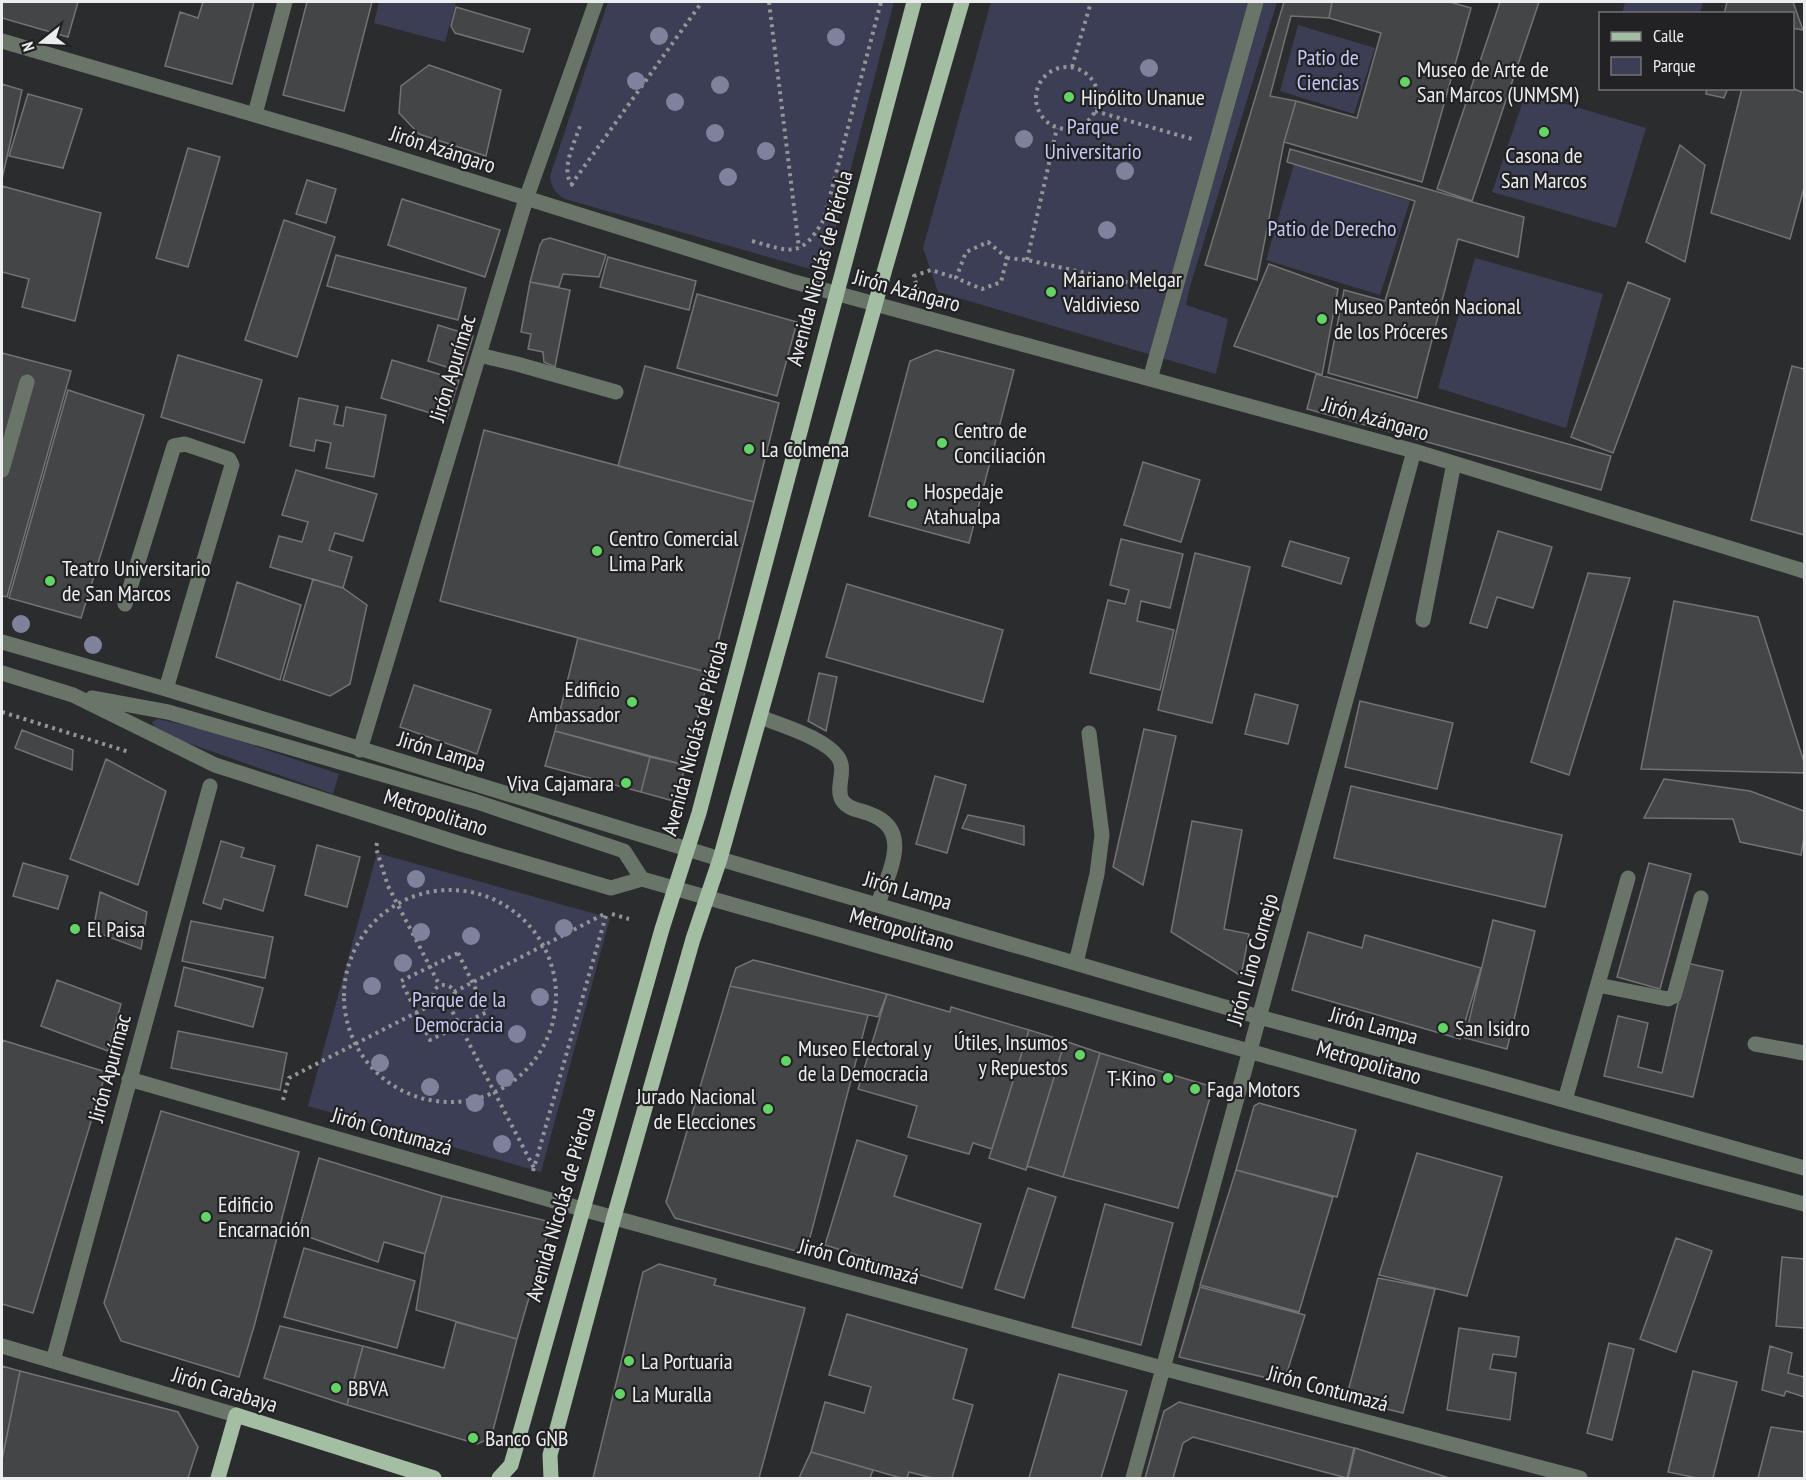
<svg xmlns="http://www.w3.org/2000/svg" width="1806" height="1480" viewBox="0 0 1806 1480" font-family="'PT Sans Narrow',sans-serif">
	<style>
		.green { fill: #3b3e54 }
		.building { fill: #444547; stroke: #737376; stroke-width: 1.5 }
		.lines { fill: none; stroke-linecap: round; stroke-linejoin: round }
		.path { stroke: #949596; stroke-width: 4; stroke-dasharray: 3 4.5; stroke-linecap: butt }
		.minor { stroke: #697568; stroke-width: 15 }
		.major { stroke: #a4bea3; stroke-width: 15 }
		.tree { fill: #7e829d }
		.poi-dot { fill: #65d467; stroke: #222224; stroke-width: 2 }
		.labels { text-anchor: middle; stroke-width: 4.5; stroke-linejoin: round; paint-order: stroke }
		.park-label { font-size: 22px; fill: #c2c8f8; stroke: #222224 }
		.poi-label { font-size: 22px; fill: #ecedee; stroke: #222224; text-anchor: start }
		.street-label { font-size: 22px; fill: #ecedee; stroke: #222224 }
	</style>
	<rect width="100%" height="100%" fill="#2b2c2e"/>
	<path class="green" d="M379,2H456L445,42L374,23Z
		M608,2H894L827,261L819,268L810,269L565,199C555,193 551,187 550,176Z
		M991,2H1277L1189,290L1186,305L1228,319L1216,374L938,292L923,248Z
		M1625,2H1703L1700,13H1622Z
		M1298,25L1375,48L1354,114L1280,91Z
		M1526,92L1646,128L1616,228L1492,192Z
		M1294,164L1410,201L1380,295L1266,260Z
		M1475,258L1603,294L1566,428L1438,388Z
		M158,719L207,730L339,774L333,794L171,737L155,729L152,722Z
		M377,853L610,918L541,1172L308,1106Z"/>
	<path class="building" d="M2,2H78L68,37L2,18Z
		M203,2H254L232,84L165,66L180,12L198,18Z
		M307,2H372L344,111L283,95Z
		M1284,2H1332L1329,18L1291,16L1270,96L1296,101L1284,142L1257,280L1205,265Z
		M1332,2H1450L1471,8L1422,182L1284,142L1296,101L1357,118L1381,33L1329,18Z
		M1500,2H1539L1472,201L1437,189Z
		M1727,2H1793L1803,30L1792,28V14H1724Z
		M456,7L530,29L523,52L455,33L451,26Z
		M429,65L501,90L486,156L419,134L399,113L401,86Z
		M2,84L22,90L2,179Z
		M1707,88H1728L1724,98L1706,94Z
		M1742,88H1792L1804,93V188L1790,239L1711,213Z
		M28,94L82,109L63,168L9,156Z
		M1680,145L1705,165L1685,262L1646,242Z
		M188,148L220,157L188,267L156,258Z
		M1290,149L1524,217L1518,257L1458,239L1417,398L1328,373L1344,290L1385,301L1415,201L1287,162Z
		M307,180L336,189L326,223L296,214Z
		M2,186L101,213L75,321L22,307L29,279L2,272Z
		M402,199L500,230L485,277L388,245Z
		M284,220L335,237L297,357L245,340Z
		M550,238L606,255L599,277L563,274L559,287L530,282L540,245L543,240Z
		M336,255L466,288L458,320L327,286Z
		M608,257L696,281L689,310L600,287Z
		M1269,264L1338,289L1322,375L1234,346Z
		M530,282L570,290L555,367L544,362L543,352L528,349L531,334L521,332Z
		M1628,282L1670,299L1613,453L1571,437Z
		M697,294L797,322L777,396L677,368Z
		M438,325L473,336L462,372L428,361Z
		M936,350L1014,370L969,543L869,516L910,361Z
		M2,353L71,371L7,597L2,596Z
		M178,355L262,380L244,443L161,417Z
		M392,360L459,380L447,418L381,398Z
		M645,366L779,403L754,502L618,466Z
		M1792,366L1804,369V535L1751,520Z
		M1316,374L1611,456L1601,490L1307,409Z
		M68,390L144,415L81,618L9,598Z
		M299,398L338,406L334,424L343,426L346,407L386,415L374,477L326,468L331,443L316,440L314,451L290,446Z
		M484,430L754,502L710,673L440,601Z
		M1143,462L1200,480L1181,542L1124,525Z
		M296,470L377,494L363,541L335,533L329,550L352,557L343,588L270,567L279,536L302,542L308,522L282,515Z
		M1498,531L1552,547L1533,608L1497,597L1487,628L1470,623Z
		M1121,539L1183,554L1170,608L1141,601L1137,621L1174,630L1160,690L1090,673L1108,600L1125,604L1129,590L1110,585Z
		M1290,541L1349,558L1341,584L1282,566Z
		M1195,553L1250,567L1212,723L1158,710Z
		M1588,573L1630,578L1569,775L1531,762Z
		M313,579L343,588L367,605L350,684L330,696L283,680Z
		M237,582L301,605L280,680L216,657Z
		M847,584L1003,630L983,702L826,657Z
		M1674,601L1758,617L1804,762V773L1641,769Z
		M578,638L710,673L685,765L555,731Z
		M819,673L837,677L826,731L808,721Z
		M414,685L491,710L477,754L400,727Z
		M1255,694L1298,705L1288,744L1245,734Z
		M1360,701L1453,723L1437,789L1345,767Z
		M1144,729L1176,736L1143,885L1113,867Z
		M22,730L73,750L72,770L15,748Z
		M555,731L650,757L641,792L545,766Z
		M650,757L685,765L677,802L641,792Z
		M106,759L166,791L138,885L70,859Z
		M935,776L966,785L947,853L916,844Z
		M1664,779L1750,791L1804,811V837L1801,855L1740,842L1733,819L1644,818Z
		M1351,786L1562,835L1545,907L1334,858Z
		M968,815L1024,826V845L962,828Z
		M1192,821L1242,830L1224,929L1249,934L1241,976L1171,932Z
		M221,841L244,848L241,857L275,866L263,911L224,899L221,909L203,903Z
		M317,845L360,857L347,907L305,895Z
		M23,863L68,876L58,909L13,896Z
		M1649,863L1691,874L1660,989L1617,977Z
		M100,892L147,912L141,949L93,931Z
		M1493,920L1535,931L1507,1049L1465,1038Z
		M191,921L273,937L265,978L182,961Z
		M1308,932L1362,948L1365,935L1481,968L1460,1039L1292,990Z
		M753,960L770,964L887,994L878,1017L730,986L736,968Z
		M1687,963L1723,971L1693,1097L1604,1076L1618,1016L1648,1023L1638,1067L1662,1073Z
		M184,967L263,988L253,1027L175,1006Z
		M57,980L121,1004L108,1051L41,1026Z
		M730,986L868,1015L807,1249L800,1252L675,1218L666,1202Z
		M887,994L950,1012L951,1007L1029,1030L992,1149L973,1143L969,1154L908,1137L917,1106L858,1089Z
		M1029,1030L1065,1041L1026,1170L989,1158Z
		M178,1031L287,1053L280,1090L171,1068Z
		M2,1040L106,1072L33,1313L2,1304Z
		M1065,1041L1100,1053L1063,1177L1027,1166Z
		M1100,1053L1213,1087L1178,1208L1063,1177Z
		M1259,1103L1356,1130L1337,1197L1236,1170L1254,1106Z
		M161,1111L299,1152L255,1323L239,1377L121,1341L104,1303Z
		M857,1140L907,1156L894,1196L981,1224L962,1288L825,1245Z
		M1417,1153L1502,1177L1467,1296L1379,1275Z
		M319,1158L442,1196L425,1254L384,1242L378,1262L298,1233Z
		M1236,1170L1333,1197L1299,1312L1200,1285Z
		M1028,1188L1056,1197L1024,1298L995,1289Z
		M442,1196L551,1222L517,1339L416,1310L425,1254Z
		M1105,1204L1173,1223L1141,1345L1072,1327Z
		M1676,1238L1712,1251L1676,1352L1640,1339Z
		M304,1248L415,1281L397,1348L284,1317Z
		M1782,1257L1804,1259V1328L1776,1326Z
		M659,1264L716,1279L714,1285L805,1308L759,1478H593L643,1272Z
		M1378,1278L1435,1289L1403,1413L1346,1399Z
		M1200,1287L1305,1315L1284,1382L1179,1357Z
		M847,1314L967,1349L953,1399L973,1405L952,1478H932L909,1472L907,1478H901L811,1452L825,1402L864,1413L871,1387L829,1375Z
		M456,1322L517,1339L491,1438L477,1444L347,1405L363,1346L444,1368Z
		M280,1326L363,1346L347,1405L264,1378Z
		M1459,1328L1519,1337L1516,1357L1493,1354L1490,1369L1516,1373L1510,1420L1447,1410Z
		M1609,1343L1634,1349L1612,1440L1587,1433Z
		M1770,1346L1792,1353L1788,1373L1804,1377V1397L1786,1391L1784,1396L1762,1390Z
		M2,1366L20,1371L2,1460Z
		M20,1371L178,1412L198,1447L188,1478H2V1460Z
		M1693,1371L1737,1382L1713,1478H1697L1668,1472Z
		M1059,1374L1127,1391L1101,1478H1029Z
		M1179,1402L1354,1448L1347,1478L1193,1437L1183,1443L1173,1478H1145L1164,1411Z
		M1771,1427L1804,1432V1478H1758Z
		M1355,1448L1449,1478H1348Z
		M811,1452L873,1470L870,1478H799Z"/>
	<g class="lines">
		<path class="path" d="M769,2L799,248
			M1072,67L1091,2
			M1036 98a31 31 0 1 1 62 0a31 31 0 1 1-62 0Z
			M1095,111L1192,139
			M571,185L702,2
			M573,186C559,171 575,142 580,126
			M752,241C792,252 801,259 824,219L881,2
			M988,242L1007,258L1001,282L982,289L956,278L966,252Z
			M1007,258L1027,260L1153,288
			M1027,260L1057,128
			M918,291L914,276L931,270L956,278
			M2,712L129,752
			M377,843L376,848L388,886L440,986
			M344 996a106 106 0 1 1 212 0a106 106 0 1 1-212 0Z
			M612,914L629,919
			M458,953L487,1012L430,1040L401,981Z
			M433 996a11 11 0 1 1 22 0a11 11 0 1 1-22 0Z
			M454,992L606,913
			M449,1005L534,1168
			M283,1100L289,1078L435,1003
			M533,1171L607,912"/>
		<path class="minor" d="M2,41L344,141L791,281L1414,451L1804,571
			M255,114L285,2
			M479,355L517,364L616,392
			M1150,379L1256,2
			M2,470L27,382
			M125,604L174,446L185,444L229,459L232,465L166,689
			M1423,620L1454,463
			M2,642L166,689L720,859L1259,1017L1478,1076L1804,1168
			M2,673L73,695L215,765L464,845L611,888L642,879L1552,1137L1804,1204
			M92,698L168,712L477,802L624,851L642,879
			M760,717C780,725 836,741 841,764C844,775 836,789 842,800C848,810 861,810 870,814C914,830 888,873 878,904
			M360,750L526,199L596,2
			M1076,963L1097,874L1102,835L1089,733
			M1598,985L1668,999L1674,996L1701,898
			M1755,1044L1804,1053
			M129,1079L582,1209L1162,1368L1580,1478
			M1565,1100L1628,878
			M2,1346L236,1415
			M53,1361L210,786
			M1133,1478L1414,451"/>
		<path class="major" d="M218,1478L236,1415L434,1478
			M499,1478L511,1465L662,929L699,813L914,2
			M551,1478L550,1455L614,1217L693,939L720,859L885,269L962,2"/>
	</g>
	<g class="tree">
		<circle cx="659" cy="36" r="9"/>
		<circle cx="836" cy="37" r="9"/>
		<circle cx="1149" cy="68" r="9"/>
		<circle cx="636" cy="81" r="9"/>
		<circle cx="720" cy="85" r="9"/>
		<circle cx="675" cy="102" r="9"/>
		<circle cx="715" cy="133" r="9"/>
		<circle cx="1024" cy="139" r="9"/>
		<circle cx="766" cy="151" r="9"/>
		<circle cx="1125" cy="171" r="9"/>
		<circle cx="728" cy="177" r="9"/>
		<circle cx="1107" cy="230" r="9"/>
		<circle cx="21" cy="624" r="9"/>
		<circle cx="93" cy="645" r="9"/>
		<circle cx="416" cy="879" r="9"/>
		<circle cx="564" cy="928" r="9"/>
		<circle cx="421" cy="932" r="9"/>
		<circle cx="471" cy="936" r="9"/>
		<circle cx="403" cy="963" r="9"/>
		<circle cx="372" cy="986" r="9"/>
		<circle cx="540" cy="997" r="9"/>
		<circle cx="517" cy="1034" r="9"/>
		<circle cx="380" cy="1063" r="9"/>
		<circle cx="505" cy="1078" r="9"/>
		<circle cx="430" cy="1087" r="9"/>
		<circle cx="475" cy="1103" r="9"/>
		<circle cx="502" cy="1144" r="9"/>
	</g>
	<g class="poi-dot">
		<circle cx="1405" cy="82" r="6"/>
		<circle cx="1069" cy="97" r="6"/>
		<circle cx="1544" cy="132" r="6"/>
		<circle cx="1051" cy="292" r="6"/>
		<circle cx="1322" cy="319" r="6"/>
		<circle cx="942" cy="443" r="6"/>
		<circle cx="749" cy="449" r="6"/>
		<circle cx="912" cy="504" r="6"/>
		<circle cx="597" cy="551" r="6"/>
		<circle cx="50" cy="581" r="6"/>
		<circle cx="632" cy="702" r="6"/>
		<circle cx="626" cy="783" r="6"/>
		<circle cx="75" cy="929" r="6"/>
		<circle cx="1443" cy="1028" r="6"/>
		<circle cx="1080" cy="1055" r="6"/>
		<circle cx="786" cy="1061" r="6"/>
		<circle cx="1168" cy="1078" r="6"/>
		<circle cx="1195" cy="1089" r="6"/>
		<circle cx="768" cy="1109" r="6"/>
		<circle cx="206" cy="1217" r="6"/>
		<circle cx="629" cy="1361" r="6"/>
		<circle cx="336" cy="1388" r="6"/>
		<circle cx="620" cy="1394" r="6"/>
		<circle cx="473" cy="1438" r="6"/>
	</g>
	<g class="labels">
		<g class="park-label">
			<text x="1328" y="65">Patio de<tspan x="1328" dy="25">Ciencias</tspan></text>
			<text x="1093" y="134">Parque<tspan x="1093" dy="25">Universitario</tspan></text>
			<text x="1332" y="236">Patio de Derecho</text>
			<text x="459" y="1007">Parque de la<tspan x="459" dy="25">Democracia</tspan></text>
		</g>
		<g class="poi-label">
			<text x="1417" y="77">Museo de Arte de<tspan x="1417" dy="25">San Marcos (UNMSM)</tspan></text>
			<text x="1081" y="105">Hipólito Unanue</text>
			<text x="1544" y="163" text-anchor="middle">Casona de<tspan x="1544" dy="25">San Marcos</tspan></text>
			<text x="1063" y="287">Mariano Melgar<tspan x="1063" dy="25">Valdivieso</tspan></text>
			<text x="1334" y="314">Museo Panteón Nacional<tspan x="1334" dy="25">de los Próceres</tspan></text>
			<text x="954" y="438">Centro de<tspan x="954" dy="25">Conciliación</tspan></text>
			<text x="761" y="457">La Colmena</text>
			<text x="924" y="499">Hospedaje<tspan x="924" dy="25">Atahualpa</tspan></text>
			<text x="609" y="546">Centro Comercial<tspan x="609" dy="25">Lima Park</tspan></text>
			<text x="62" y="576">Teatro Universitario<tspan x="62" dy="25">de San Marcos</tspan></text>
			<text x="620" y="697" text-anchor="end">Edificio<tspan x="620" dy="25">Ambassador</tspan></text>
			<text x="614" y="791" text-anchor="end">Viva Cajamara</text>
			<text x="87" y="937">El Paisa</text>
			<text x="1455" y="1036">San Isidro</text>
			<text x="1068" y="1050" text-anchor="end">Útiles, Insumos<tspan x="1068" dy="25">y Repuestos</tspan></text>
			<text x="798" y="1056">Museo Electoral y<tspan x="798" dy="25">de la Democracia</tspan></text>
			<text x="1156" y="1086" text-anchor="end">T-Kino</text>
			<text x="1207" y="1097">Faga Motors</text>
			<text x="756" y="1104" text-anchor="end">Jurado Nacional<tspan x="756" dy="25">de Elecciones</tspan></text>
			<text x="218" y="1212">Edificio<tspan x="218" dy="25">Encarnación</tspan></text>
			<text x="641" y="1369">La Portuaria</text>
			<text x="348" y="1396">BBVA</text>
			<text x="632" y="1402">La Muralla</text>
			<text x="485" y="1446">Banco GNB</text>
		</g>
		<g class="street-label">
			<text transform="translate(443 149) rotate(18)" y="8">Jirón Azángaro</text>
			<text transform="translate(819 268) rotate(-75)" y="8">Avenida Nicolás de Piérola</text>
			<text transform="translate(907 290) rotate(15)" y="8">Jirón Azángaro</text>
			<text transform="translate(452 368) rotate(-73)" y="8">Jirón Apurímac</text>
			<text transform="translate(1376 418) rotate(16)" y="8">Jirón Azángaro</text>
			<text transform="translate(694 738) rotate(-75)" y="8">Avenida Nicolás de Piérola</text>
			<text transform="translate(442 751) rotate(17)" y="8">Jirón Lampa</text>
			<text transform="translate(436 812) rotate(18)" y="8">Metropolitano</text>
			<text transform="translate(908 890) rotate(16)" y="8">Jirón Lampa</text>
			<text transform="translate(902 929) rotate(16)" y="8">Metropolitano</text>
			<text transform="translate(1252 959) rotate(-74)" y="8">Jirón Lino Cornejo</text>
			<text transform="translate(1374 1025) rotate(15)" y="8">Jirón Lampa</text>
			<text transform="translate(1369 1062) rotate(16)" y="8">Metropolitano</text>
			<text transform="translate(109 1068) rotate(-75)" y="8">Jirón Apurímac</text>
			<text transform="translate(392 1131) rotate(16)" y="8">Jirón Contumazá</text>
			<text transform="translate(560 1204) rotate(-74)" y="8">Avenida Nicolás de Piérola</text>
			<text transform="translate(859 1261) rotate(15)" y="8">Jirón Contumazá</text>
			<text transform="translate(1328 1388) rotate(15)" y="8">Jirón Contumazá</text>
			<text transform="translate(225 1389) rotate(17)" y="8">Jirón Carabaya</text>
		</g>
	</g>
	<rect width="1806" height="1480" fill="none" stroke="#ecedee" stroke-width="6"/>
	<rect x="1599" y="12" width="195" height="78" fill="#222224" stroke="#737375" stroke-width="1.5"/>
	<rect x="1611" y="32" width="30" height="9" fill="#a4bea3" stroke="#737375" stroke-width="1.5"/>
	<text x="1653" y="42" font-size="18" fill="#ecedee">Calle</text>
	<rect x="1611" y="57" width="30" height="18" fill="#3b3e54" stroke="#737375" stroke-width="1.5"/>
	<text x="1653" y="72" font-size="18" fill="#ecedee">Parque</text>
	<g transform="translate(42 42) rotate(252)" stroke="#222224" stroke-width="4.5" paint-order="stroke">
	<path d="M0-4.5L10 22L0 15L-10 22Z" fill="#ecedee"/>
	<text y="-9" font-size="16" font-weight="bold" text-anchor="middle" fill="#ecedee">N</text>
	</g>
</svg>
